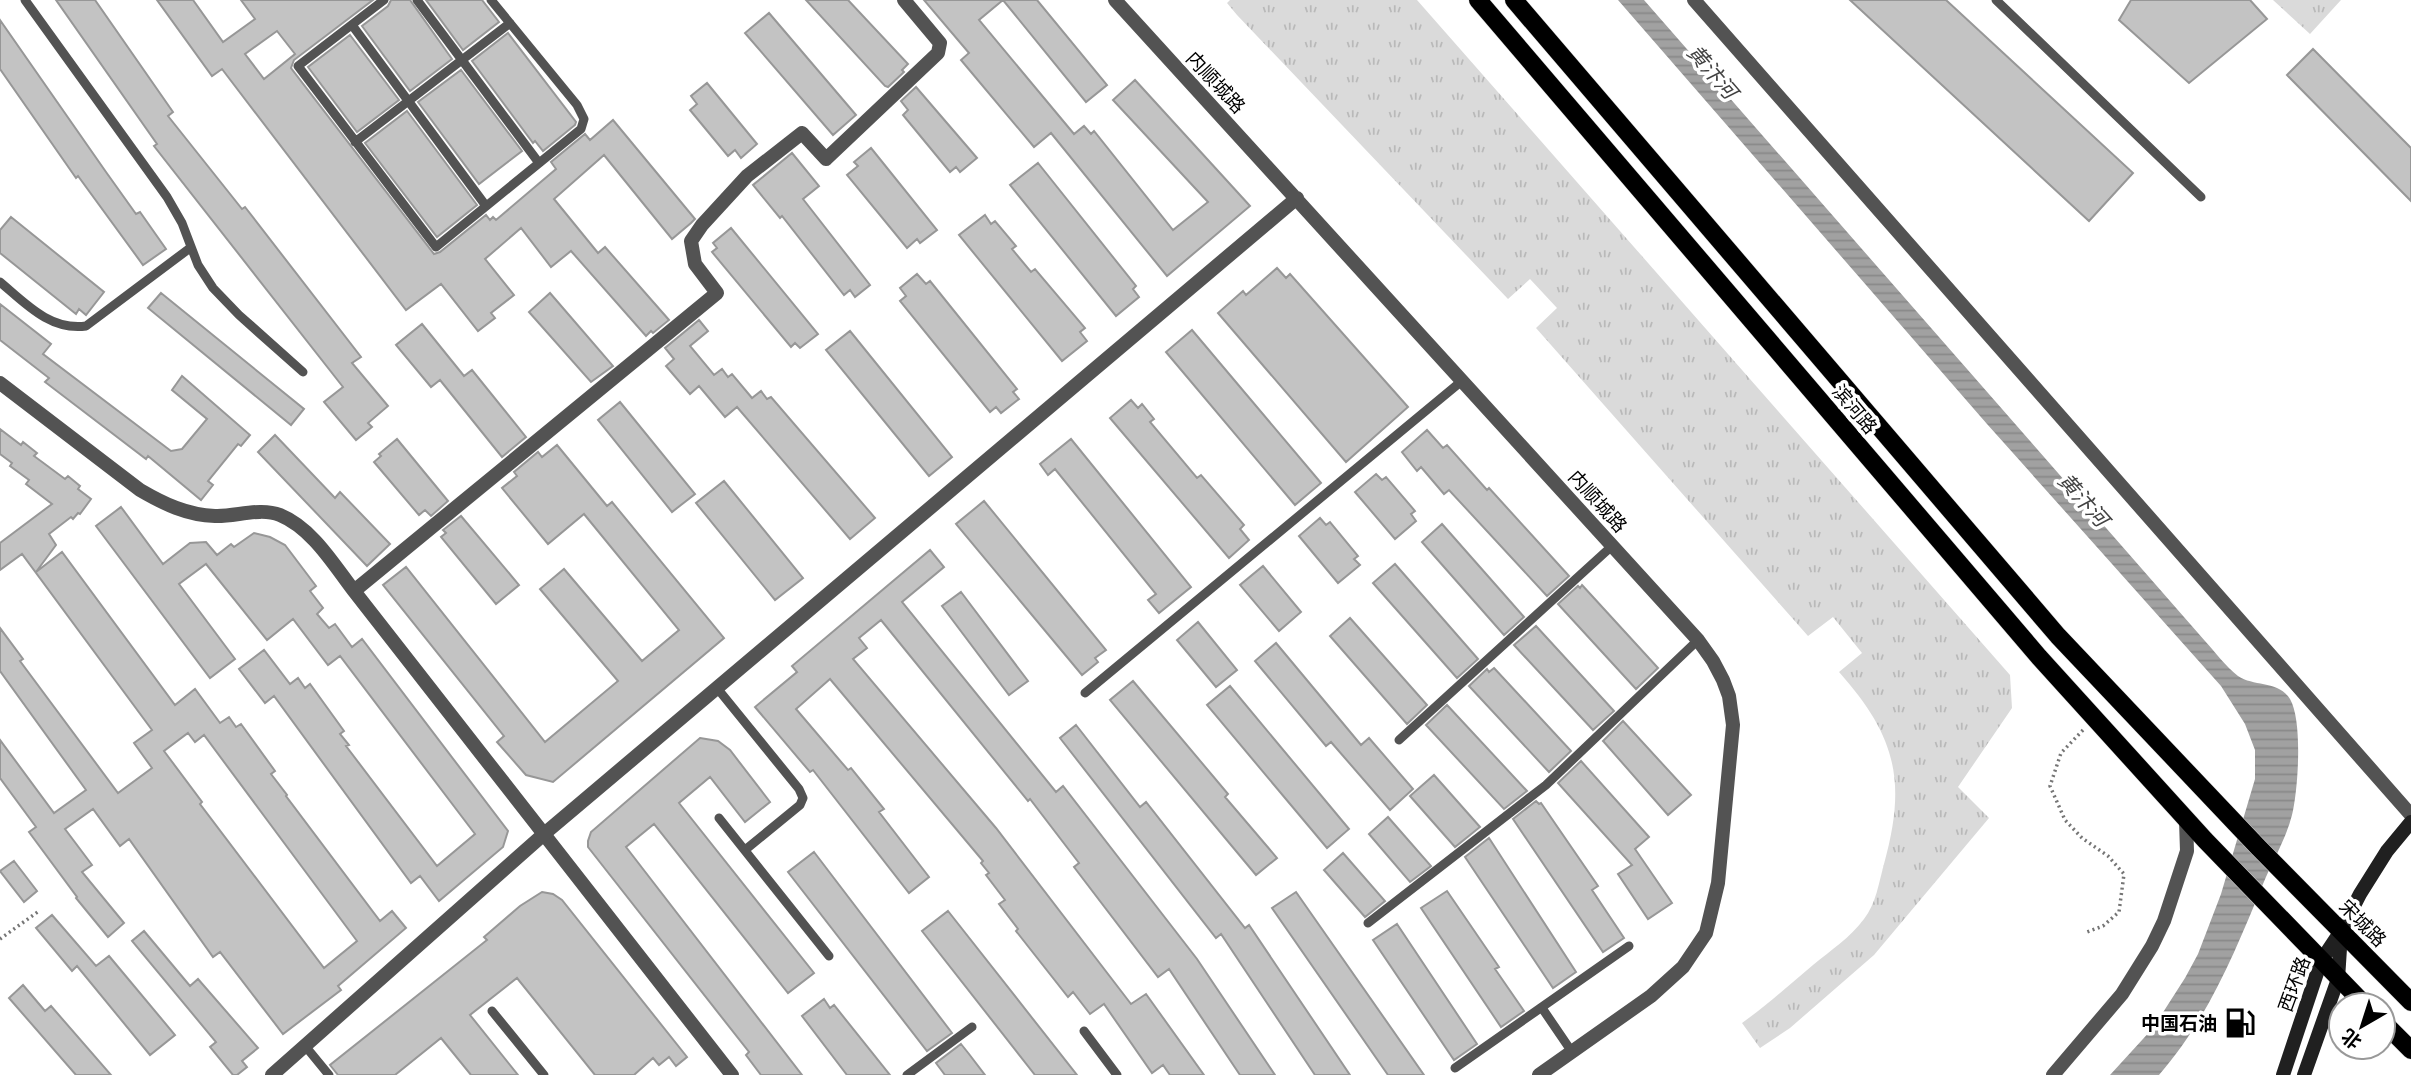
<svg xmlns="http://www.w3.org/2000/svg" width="2411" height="1075" viewBox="0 0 2411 1075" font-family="'Fira Sans','Noto Sans SC',sans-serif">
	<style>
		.grass { fill: url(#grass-tufts) }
		.water { fill: url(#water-rules) }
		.building { fill: #c3c3c3; stroke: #979797; stroke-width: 2; fill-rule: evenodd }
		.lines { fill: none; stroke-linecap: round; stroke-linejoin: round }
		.primary-casing { stroke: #dbdbdb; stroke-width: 19 }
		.path { stroke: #757575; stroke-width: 3.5; stroke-dasharray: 2 3.5; stroke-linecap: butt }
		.service { stroke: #535353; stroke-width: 9 }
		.minor { stroke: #535353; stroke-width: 14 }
		.tertiary { stroke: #535353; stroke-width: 14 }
		.secondary { stroke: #202020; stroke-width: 14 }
		.primary { stroke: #000; stroke-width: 18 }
		.labels { text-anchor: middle; stroke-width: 7; stroke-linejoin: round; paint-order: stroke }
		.street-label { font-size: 19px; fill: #000; stroke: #fff }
		.poi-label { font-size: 19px; font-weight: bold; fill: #000; stroke: #fff; text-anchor: end }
		.water-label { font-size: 21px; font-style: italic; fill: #424242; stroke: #fff }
	</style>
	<defs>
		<pattern id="grass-tufts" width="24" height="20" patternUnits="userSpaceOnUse" patternTransform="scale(1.75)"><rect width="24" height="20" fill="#dadada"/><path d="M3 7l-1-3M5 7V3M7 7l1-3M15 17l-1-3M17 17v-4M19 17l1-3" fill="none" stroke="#b9b9b9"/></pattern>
		<pattern id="water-rules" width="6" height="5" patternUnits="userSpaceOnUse" patternTransform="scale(1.75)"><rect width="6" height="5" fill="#a1a1a1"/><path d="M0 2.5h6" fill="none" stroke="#898989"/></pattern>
	</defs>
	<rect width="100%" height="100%" fill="#fff"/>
	<path class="grass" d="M1230,0H1417L2010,675L2012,708L1958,787L1989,818L1874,955L1790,1028L1760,1048L1742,1023C1767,1005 1789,985 1813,965C1831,950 1850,938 1864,919C1876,904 1879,882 1884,864C1907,781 1896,736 1839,672L1862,653L1833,617L1808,636L1536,328L1557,308L1530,279L1508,299L1237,15L1227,3Z
		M2273,0H2341L2310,34Z"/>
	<path class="water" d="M1618,0H1644L2205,641C2215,652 2226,667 2238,676C2254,687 2278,680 2290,699C2303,721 2298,791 2292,815C2286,839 2272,862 2263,884C2234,954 2209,1017 2159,1075H2110L2153,1028L2185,978L2198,954L2221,894L2255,779V750L2245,724L2221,686L1987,424Z"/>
	<path class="building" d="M56,0H95L173,112L168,116L242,209L245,207L361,357L352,363L388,406L368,423L372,427L356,440L324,402L343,387L154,146L157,144Z
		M157,0H193L223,42L255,19L241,0H373L294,60L291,68L434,254L440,252L486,215L490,220L493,217L496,220L556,169L551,162L585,134L590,140L613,120L695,219L691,223L672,239L604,155L554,199L598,253L605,247L669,320L653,333L651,331L646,336L571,251L551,267L521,228L485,259L514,295L491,313L495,318L478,331L441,284L406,310L222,69L212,76ZM277,31L295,54L264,79L245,54Z
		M391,0H410L452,59L410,91L362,26L388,6Z
		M426,0H482L499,22L463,50Z
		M806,0H848L908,64L902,70L904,72L888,87L885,86Z
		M924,0H1037L1107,85L1086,102L1003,0L979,20L1074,134L1084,126L1091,134L1094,131L1173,230L1208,202L1113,100L1135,80L1250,206L1167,276L1051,133L1034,147L961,60L969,53Z
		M1850,0H1946L2133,173L2089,221Z
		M2131,0H2250L2267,19L2189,83L2119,20Z
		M769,13L856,115L833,135L745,33Z
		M0,20L106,172L136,214L140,212L166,249L143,265L78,176L76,178L0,69Z
		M508,33L576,122L575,125L543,151L535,141L533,143L472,61Z
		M350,35L399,100L357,132L308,67Z
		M2313,49L2411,148V201L2287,75Z
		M461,70L522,151L479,184L418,102Z
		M707,83L757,144L741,158L735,150L728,156L690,110L697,104L691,96Z
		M916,87L977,158L960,172L956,167L950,172L903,115L908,110L901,101Z
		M407,111L477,205L437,237L365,143Z
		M871,148L937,230L920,243L917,239L907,248L847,175L858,166L854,162Z
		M792,153L819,186L803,199L870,285L855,297L850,290L844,295L782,216L780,218L753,185Z
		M1038,163L1136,286L1133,289L1139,297L1116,316L1010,185Z
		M985,215L991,224L995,221L1016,246L1012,249L1031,272L1035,269L1085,328L1080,332L1087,341L1062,361L959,235Z
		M11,217L104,292L86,315L79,309L76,314L0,253V230Z
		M731,228L818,334L800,348L795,343L791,347L712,252L717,248L713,243Z
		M1277,268L1286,278L1290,274L1408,407L1346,462L1218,313L1243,291L1246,295Z
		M917,274L926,284L930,281L1017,389L1013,392L1019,399L1001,413L996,407L990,412L900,301L906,296L900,288Z
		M161,293L304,409L291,425L148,308Z
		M550,293L613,366L591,382L529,312Z
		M0,304L51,344L43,354L171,451L182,449L207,419L172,390L182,376L250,435L241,446L238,444L208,481L213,485L201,500L148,456L146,459L45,382L49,378L0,340Z
		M699,320L708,331L690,346L714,375L722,369L728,377L732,374L752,398L761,391L767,399L771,397L875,518L850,539L737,407L725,417L699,386L690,394L666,366L674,359L665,348Z
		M422,324L464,376L472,370L526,437L502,457L440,380L431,387L396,345Z
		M1192,330L1321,483L1295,505L1166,352Z
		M850,331L952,457L929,476L826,350Z
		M1131,400L1138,408L1142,404L1154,419L1150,422L1197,478L1201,475L1244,525L1240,529L1249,540L1229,558L1110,418Z
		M620,402L695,494L672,512L598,420Z
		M0,429L21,445L23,442L37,453L34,456L65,479L68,476L80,486L78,489L91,499L80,514L78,513L73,519L71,517L49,534L56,545L36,572L62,552L175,705L195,689L220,723L229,717L236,727L241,724L275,771L271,774L287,795L286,796L380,921L392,911L406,928L338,986L341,990L283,1034L220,952L213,957L129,839L120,846L93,809L65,829L92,865L82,872L124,923L108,937L76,898L77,897L29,832L36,827L0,778V740L54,813L86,790L0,671V628L23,659L20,661L118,793L152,768L134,743L152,730L22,554L0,570V543L52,504L26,484L29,480L10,466L12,463L0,454ZM188,733L195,742L204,735L357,941L324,968L200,804L202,802L164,751Z
		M1427,430L1443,448L1447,445L1487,490L1489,488L1569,576L1547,596L1449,490L1444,494L1421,467L1417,471L1402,452Z
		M275,435L335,498L340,492L390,544L367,566L258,452Z
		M397,439L448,501L431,516L425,510L419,515L374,462L381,456L379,454Z
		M1071,439L1191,587L1159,613L1148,600L1156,594L1055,469L1048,475L1040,464Z
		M557,445L607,506L612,502L724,638L553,782L526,775L497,742L504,736L383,585L406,567L545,742L618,681L540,589L564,569L642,661L679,630L584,514L548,544L502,488L517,476L514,472L538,452L542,457Z
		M1376,474L1382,480L1386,477L1415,511L1411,514L1416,521L1395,539L1355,492Z
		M724,481L803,578L775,600L696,503Z
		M984,501L1106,650L1095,658L1098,662L1082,675L956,524Z
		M121,507L163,564L190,543L206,542L217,555L231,544L234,547L254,533L270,537L285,545L316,586L310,591L323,608L317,614L329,628L335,624L352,647L362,639L508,831L503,847L439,901L420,876L411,883L274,696L265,703L239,669L264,650L290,684L298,678L305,688L310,684L344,731L340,734L349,745L346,746L437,866L475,834L340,656L328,665L293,619L267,640L206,564L179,584L235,659L210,678L96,526Z
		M461,516L519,585L496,604L441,537L446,533L443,530Z
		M1320,518L1326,525L1330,522L1358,556L1354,559L1360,565L1338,583L1299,536Z
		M1442,524L1524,617L1504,635L1422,542Z
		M930,550L944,567L902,602L1056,792L1063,786L1197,959L1275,1075H1240L1169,969L1158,977L1074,867L1079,863L1030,799L1028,801L881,620L859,638L867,648L853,659L996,828L1131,1004L1146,994L1204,1075H1170L1163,1065L1152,1073L1104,1004L1090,1014L1073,992L1068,997L1016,931L1018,929L999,904L1005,900L986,875L989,873L981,863L983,861L830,679L796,709L848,770L851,768L884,809L879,812L929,877L909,893L813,770L810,772L755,707L797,672L792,666Z
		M1395,564L1478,659L1457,678L1373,583Z
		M1263,566L1301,612L1279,631L1240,585Z
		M1582,585L1658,668L1636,689L1558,604L1578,586L1580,588Z
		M961,592L1028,681L1009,695L942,606Z
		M1350,618L1427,705L1407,724L1330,636Z
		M1198,622L1237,670L1216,687L1177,640Z
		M1536,626L1614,711L1593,730L1514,645Z
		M1276,643L1361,745L1369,738L1413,789L1390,810L1331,742L1326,746L1255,661Z
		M1494,668L1571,751L1549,772L1469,686L1487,669L1489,672Z
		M1133,681L1228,794L1225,797L1277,858L1256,875L1110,700Z
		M1230,686L1349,829L1327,848L1207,705Z
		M1447,705L1527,791L1504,809L1426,725Z
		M1623,721L1691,795L1668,815L1604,742L1603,741Z
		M1076,725L1140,807L1146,802L1245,928L1249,925L1350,1075H1315L1221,934L1216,938L1060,738Z
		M700,738L718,741L730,750L770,802L745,822L710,777L679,803L814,973L788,993L654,824L626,847L802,1075H761L746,1055L749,1052L588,847V841L591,832Z
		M1581,761L1649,837L1635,849L1672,903L1648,919L1618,874L1632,865L1558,783Z
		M1434,775L1480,827L1455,847L1410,796Z
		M1536,801L1539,804L1541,803L1598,886L1592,890L1624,938L1603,952L1513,819Z
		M1388,817L1431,866L1410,882L1369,834Z
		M1489,838L1576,972L1553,988L1465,857Z
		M814,852L952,1033L927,1051L788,872Z
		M1343,853L1385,901L1365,917L1324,870Z
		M14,861L37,891L24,902L0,871Z
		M1447,891L1499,967L1495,969L1524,1011L1501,1027L1421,908Z
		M542,892L553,894L562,900L687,1057L676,1066L669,1057L659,1065L653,1058L634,1075H595L517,978L470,1015L518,1075H471L441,1038L395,1075H338L330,1065L487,940L484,937L520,906Z
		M1296,892L1424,1075H1388L1272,908Z
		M948,911L1077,1075H1035L922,931Z
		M52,915L96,966L109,956L175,1035L150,1055L77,966L72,971L36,928Z
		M1397,924L1477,1044L1454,1060L1373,940Z
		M144,931L190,986L198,979L258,1048L242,1061L247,1067L237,1075H233L210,1047L216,1042L132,941Z
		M23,985L45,1011L51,1006L111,1075H76L9,998Z
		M824,999L830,1008L834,1005L890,1075H847L802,1016Z
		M961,1044L969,1054L985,1075H945L936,1063Z"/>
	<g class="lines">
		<g class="primary-casing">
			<path id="primary" d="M1478,0L2039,657L2205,840L2365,1005
				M1514,0L2058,636L2258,847L2411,1002
				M2383,1022L2411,1050"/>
		</g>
		<path class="path" d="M2083,730L2061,753L2050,786L2065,820L2082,838L2108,856L2124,874L2119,912L2103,926L2087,932
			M0,939L39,911"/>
		<path class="service" d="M25,0L167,197L182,223L198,265L213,288L239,315L303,372
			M384,0L298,66L436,247L581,129L584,119L577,105L491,0
			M417,0L539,163
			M1996,0L2201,197
			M352,25L486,206
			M355,142L510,23
			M0,282C25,303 50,331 86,326L190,248
			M717,688L799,789L803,798L800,805L745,850
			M1085,693L1463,380
			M1399,740L1612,546
			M719,818L829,956
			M1368,923L1546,785L1698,640
			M1542,1008L1572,1052
			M492,1011L544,1075
			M1084,1031L1117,1075
			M306,1047L329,1075
			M1455,1068L1629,946
			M907,1075L972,1027"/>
		<path class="minor" d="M0,383L140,490C164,504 187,515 215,516C235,517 260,507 280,515C312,528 334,565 354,591L732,1075
			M354,591L717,293L695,264L691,241L702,225L747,176L802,133L826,159L938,53L940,43L904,0
			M2053,1075L2122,994L2152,946L2164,921L2187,851L2186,820"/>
		<path class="tertiary" d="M1115,0L1698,640L1713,661L1723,680L1729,696L1733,725L1718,883L1706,933L1683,967L1651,996L1539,1075
			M1694,0L2411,815
			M272,1075L544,834L1297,198"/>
		<path class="secondary" d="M2283,1075L2321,961L2341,931L2360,894L2387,851L2411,822
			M2304,1075L2338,979L2341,933"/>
		<use href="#primary" class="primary"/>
	</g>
	<defs>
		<g id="fuel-bare" transform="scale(2.415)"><path d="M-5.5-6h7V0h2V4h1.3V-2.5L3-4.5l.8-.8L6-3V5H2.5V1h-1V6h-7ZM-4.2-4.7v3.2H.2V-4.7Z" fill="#000" stroke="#fff" stroke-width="2.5" paint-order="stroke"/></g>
	</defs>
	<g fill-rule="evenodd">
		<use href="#fuel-bare" x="2240" y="1023"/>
	</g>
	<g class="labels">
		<g class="street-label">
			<text transform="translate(1216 82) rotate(47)" y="7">内顺城路</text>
			<text transform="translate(1855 409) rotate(50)" y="7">滨河路</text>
			<text transform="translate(1598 501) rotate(48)" y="7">内顺城路</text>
			<text transform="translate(2363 923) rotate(45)" y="7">宋城路</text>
			<text transform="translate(2294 984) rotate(-70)" y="7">西环路</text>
		</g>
		<g class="poi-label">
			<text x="2217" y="1030">中国石油</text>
		</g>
		<g class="water-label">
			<text transform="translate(1712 72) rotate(49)" y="7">黄汴河</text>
			<text transform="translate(2083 500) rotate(48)" y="7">黄汴河</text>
		</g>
	</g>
	<g transform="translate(2362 1026) rotate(219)"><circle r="33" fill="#ffffff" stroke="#999999" stroke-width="2"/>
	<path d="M0-5L12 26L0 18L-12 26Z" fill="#000000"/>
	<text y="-10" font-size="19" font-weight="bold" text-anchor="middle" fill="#000000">北</text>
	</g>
</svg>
